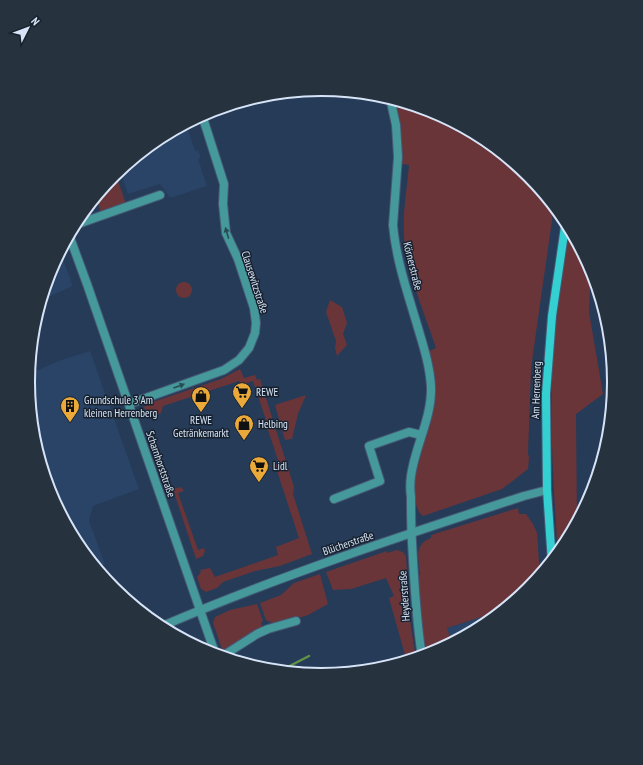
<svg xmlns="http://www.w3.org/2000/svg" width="643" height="765" viewBox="0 0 643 765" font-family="'PT Sans Narrow',sans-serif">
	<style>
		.built { fill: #2a4467 }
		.green { fill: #6a3539 }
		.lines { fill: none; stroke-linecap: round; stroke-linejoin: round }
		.stream { stroke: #609347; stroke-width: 2.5 }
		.minor-casing { stroke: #455975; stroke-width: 10 }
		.tertiary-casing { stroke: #455975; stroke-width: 10 }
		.secondary-casing { stroke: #455975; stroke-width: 10 }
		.minor { stroke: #45999a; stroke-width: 8 }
		.tertiary { stroke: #45999a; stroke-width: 8 }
		.secondary { stroke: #33cfd1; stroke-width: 8 }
		.oneway { fill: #284c54 }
		.labels { text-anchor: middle; stroke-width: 3; stroke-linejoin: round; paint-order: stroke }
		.street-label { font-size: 11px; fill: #d7e4f7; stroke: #18222f }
		.poi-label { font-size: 11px; fill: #d7e4f7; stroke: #18222f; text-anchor: start }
		.rim { fill: none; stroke: #d7e4f7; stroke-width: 2 }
	</style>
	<rect width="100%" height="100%" fill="#253b58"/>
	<path class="built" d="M186,124L195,151L198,150L201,158L198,159L207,186L170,198L160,184L128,194L120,170L159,138Z
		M60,252L73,286L41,300L50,270Z
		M90,351L139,489L93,506L89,521L105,564L95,567L77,545L50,495L34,440L28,382L29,374L64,359Z
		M506,609L484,627L452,644L447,628Z"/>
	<path class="green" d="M394,99L434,111L485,139L529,175L554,206L531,368L528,453L529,458L528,469L502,489L423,516C411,509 415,475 416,463L433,371L429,351L436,348C425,315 410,280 405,245C401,219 407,191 409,165L402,164L401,148Z
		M117,178L126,204L101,213L96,197L110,180Z
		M569,226L591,267L589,312L603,394L576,414L577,525L565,546L558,555C554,495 550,435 552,376C554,326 562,275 569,226Z
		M176 290a8 8 0 1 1 16 0a8 8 0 1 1-16 0Z
		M330,300L342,307L347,323L343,334L347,345L337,356L335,348L336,341L326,312Z
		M240,369L244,378L255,375L257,380L260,379L294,487L293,494L312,554L280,566L255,571L223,582L217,588L206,592L201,589L197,577L201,572L200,570L210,568L215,577L278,555L276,547L299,538L275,465L279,463L267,427L268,426L253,381L241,385L239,381L163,406L161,413L148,418L144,407L147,404L221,379Z
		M306,395L298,414L292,439L285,440L275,405Z
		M181,487L184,491L178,493L198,550L204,548L205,551L203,556L196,559L173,489Z
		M518,508L519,514H526L533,524L537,533L540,577L529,590L506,609L447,628L452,644L434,653L433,649L425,651L417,576L420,575C419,560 413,544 431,538V535Z
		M396,550L403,552L406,556L410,621L416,659L407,662L389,598L394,596L386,578L351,589L333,590L326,572L387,551L388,553Z
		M320,574L328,604L308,615L276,625L266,620L260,603L281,595L294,583Z
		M257,604L263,621L261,622L263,630L223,652L213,623L215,617L230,610Z"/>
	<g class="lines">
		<path class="stream" d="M278,672L309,656"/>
		<g class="minor-casing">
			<path id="minor" d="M390,98L396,125L398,157L393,225C396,260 408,294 418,328C424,348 430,367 431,387C432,418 415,446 411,476C410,483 410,490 411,497C411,512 411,527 412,542C414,581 416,619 422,657
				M75,225L160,195
				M69,235L87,284L216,656
				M129,404L224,370L239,360L249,348L255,333L256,323L254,308L238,259L226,233L223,204L224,184L202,115
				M334,499L380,481L369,446L409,432L421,435
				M221,657L257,634L268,629L296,621"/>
		</g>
		<g class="tertiary-casing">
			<path id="tertiary" d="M160,627C279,576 401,536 524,496L547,490"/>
		</g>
		<g class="secondary-casing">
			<path id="secondary" d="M552,563L547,490L546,394L552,316L566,220"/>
		</g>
		<use href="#minor" class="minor"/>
		<use href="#tertiary" class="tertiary"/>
		<use href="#secondary" class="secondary"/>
	</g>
	<defs><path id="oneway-solid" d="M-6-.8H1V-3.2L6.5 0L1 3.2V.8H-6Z"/></defs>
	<g class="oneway">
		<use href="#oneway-solid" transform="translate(227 233) rotate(-106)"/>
		<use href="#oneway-solid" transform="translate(179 386) rotate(-20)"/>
	</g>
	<defs>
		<g id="supermarket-pin" transform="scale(1)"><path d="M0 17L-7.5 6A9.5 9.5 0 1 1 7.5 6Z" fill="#eba93a" stroke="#18222f"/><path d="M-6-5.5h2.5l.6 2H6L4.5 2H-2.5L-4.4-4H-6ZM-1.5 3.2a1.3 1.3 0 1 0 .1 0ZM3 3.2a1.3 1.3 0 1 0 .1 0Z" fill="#111"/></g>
		<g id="shop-pin" transform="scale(1)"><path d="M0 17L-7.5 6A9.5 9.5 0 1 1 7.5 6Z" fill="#eba93a" stroke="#18222f"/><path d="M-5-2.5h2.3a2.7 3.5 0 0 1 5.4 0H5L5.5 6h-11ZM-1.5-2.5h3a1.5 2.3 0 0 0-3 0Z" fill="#111"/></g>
		<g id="building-pin" transform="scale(1)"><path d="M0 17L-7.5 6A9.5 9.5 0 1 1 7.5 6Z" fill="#eba93a" stroke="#18222f"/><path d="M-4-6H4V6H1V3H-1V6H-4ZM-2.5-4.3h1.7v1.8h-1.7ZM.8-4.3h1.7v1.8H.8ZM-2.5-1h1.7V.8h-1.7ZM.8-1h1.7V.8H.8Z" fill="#111"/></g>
	</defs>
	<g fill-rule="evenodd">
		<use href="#supermarket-pin" x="242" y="392"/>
		<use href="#shop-pin" x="201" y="396"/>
		<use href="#building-pin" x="70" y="406"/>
		<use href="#shop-pin" x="244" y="424"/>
		<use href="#supermarket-pin" x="259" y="466"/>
	</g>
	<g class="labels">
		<g class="street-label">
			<text transform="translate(413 266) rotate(76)" y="4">Körnerstraße</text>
			<text transform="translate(255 282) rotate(72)" y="4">Clausewitzstraße</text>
			<text transform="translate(536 390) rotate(-88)" y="4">Am Herrenberg</text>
			<text transform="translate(161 464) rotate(71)" y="4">Scharnhorststraße</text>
			<text transform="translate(348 543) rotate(-19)" y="4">Blücherstraße</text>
			<text transform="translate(404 596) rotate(-94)" y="4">Heyderstraße</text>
		</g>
		<g class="poi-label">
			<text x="256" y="396">REWE</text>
			<text x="84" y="404">Grundschule 3 Am<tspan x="84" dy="13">kleinen Herrenberg</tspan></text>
			<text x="201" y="424" text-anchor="middle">REWE<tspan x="201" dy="13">Getränkemarkt</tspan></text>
			<text x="258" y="428">Helbing</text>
			<text x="273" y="470">Lidl</text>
		</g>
	</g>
	<path d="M0 0H643V765H0ZM35 382a286 286 0 1 1 572 0a286 286 0 1 1-572 0Z" fill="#27323f" fill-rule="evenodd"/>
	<path class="rim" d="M35 382a286 286 0 1 1 572 0a286 286 0 1 1-572 0Z"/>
	<g transform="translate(28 28) rotate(48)" stroke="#18222f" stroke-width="3" paint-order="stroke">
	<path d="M0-3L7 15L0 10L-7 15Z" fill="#d7e4f7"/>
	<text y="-6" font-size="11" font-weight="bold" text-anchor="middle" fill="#d7e4f7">N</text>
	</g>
</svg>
